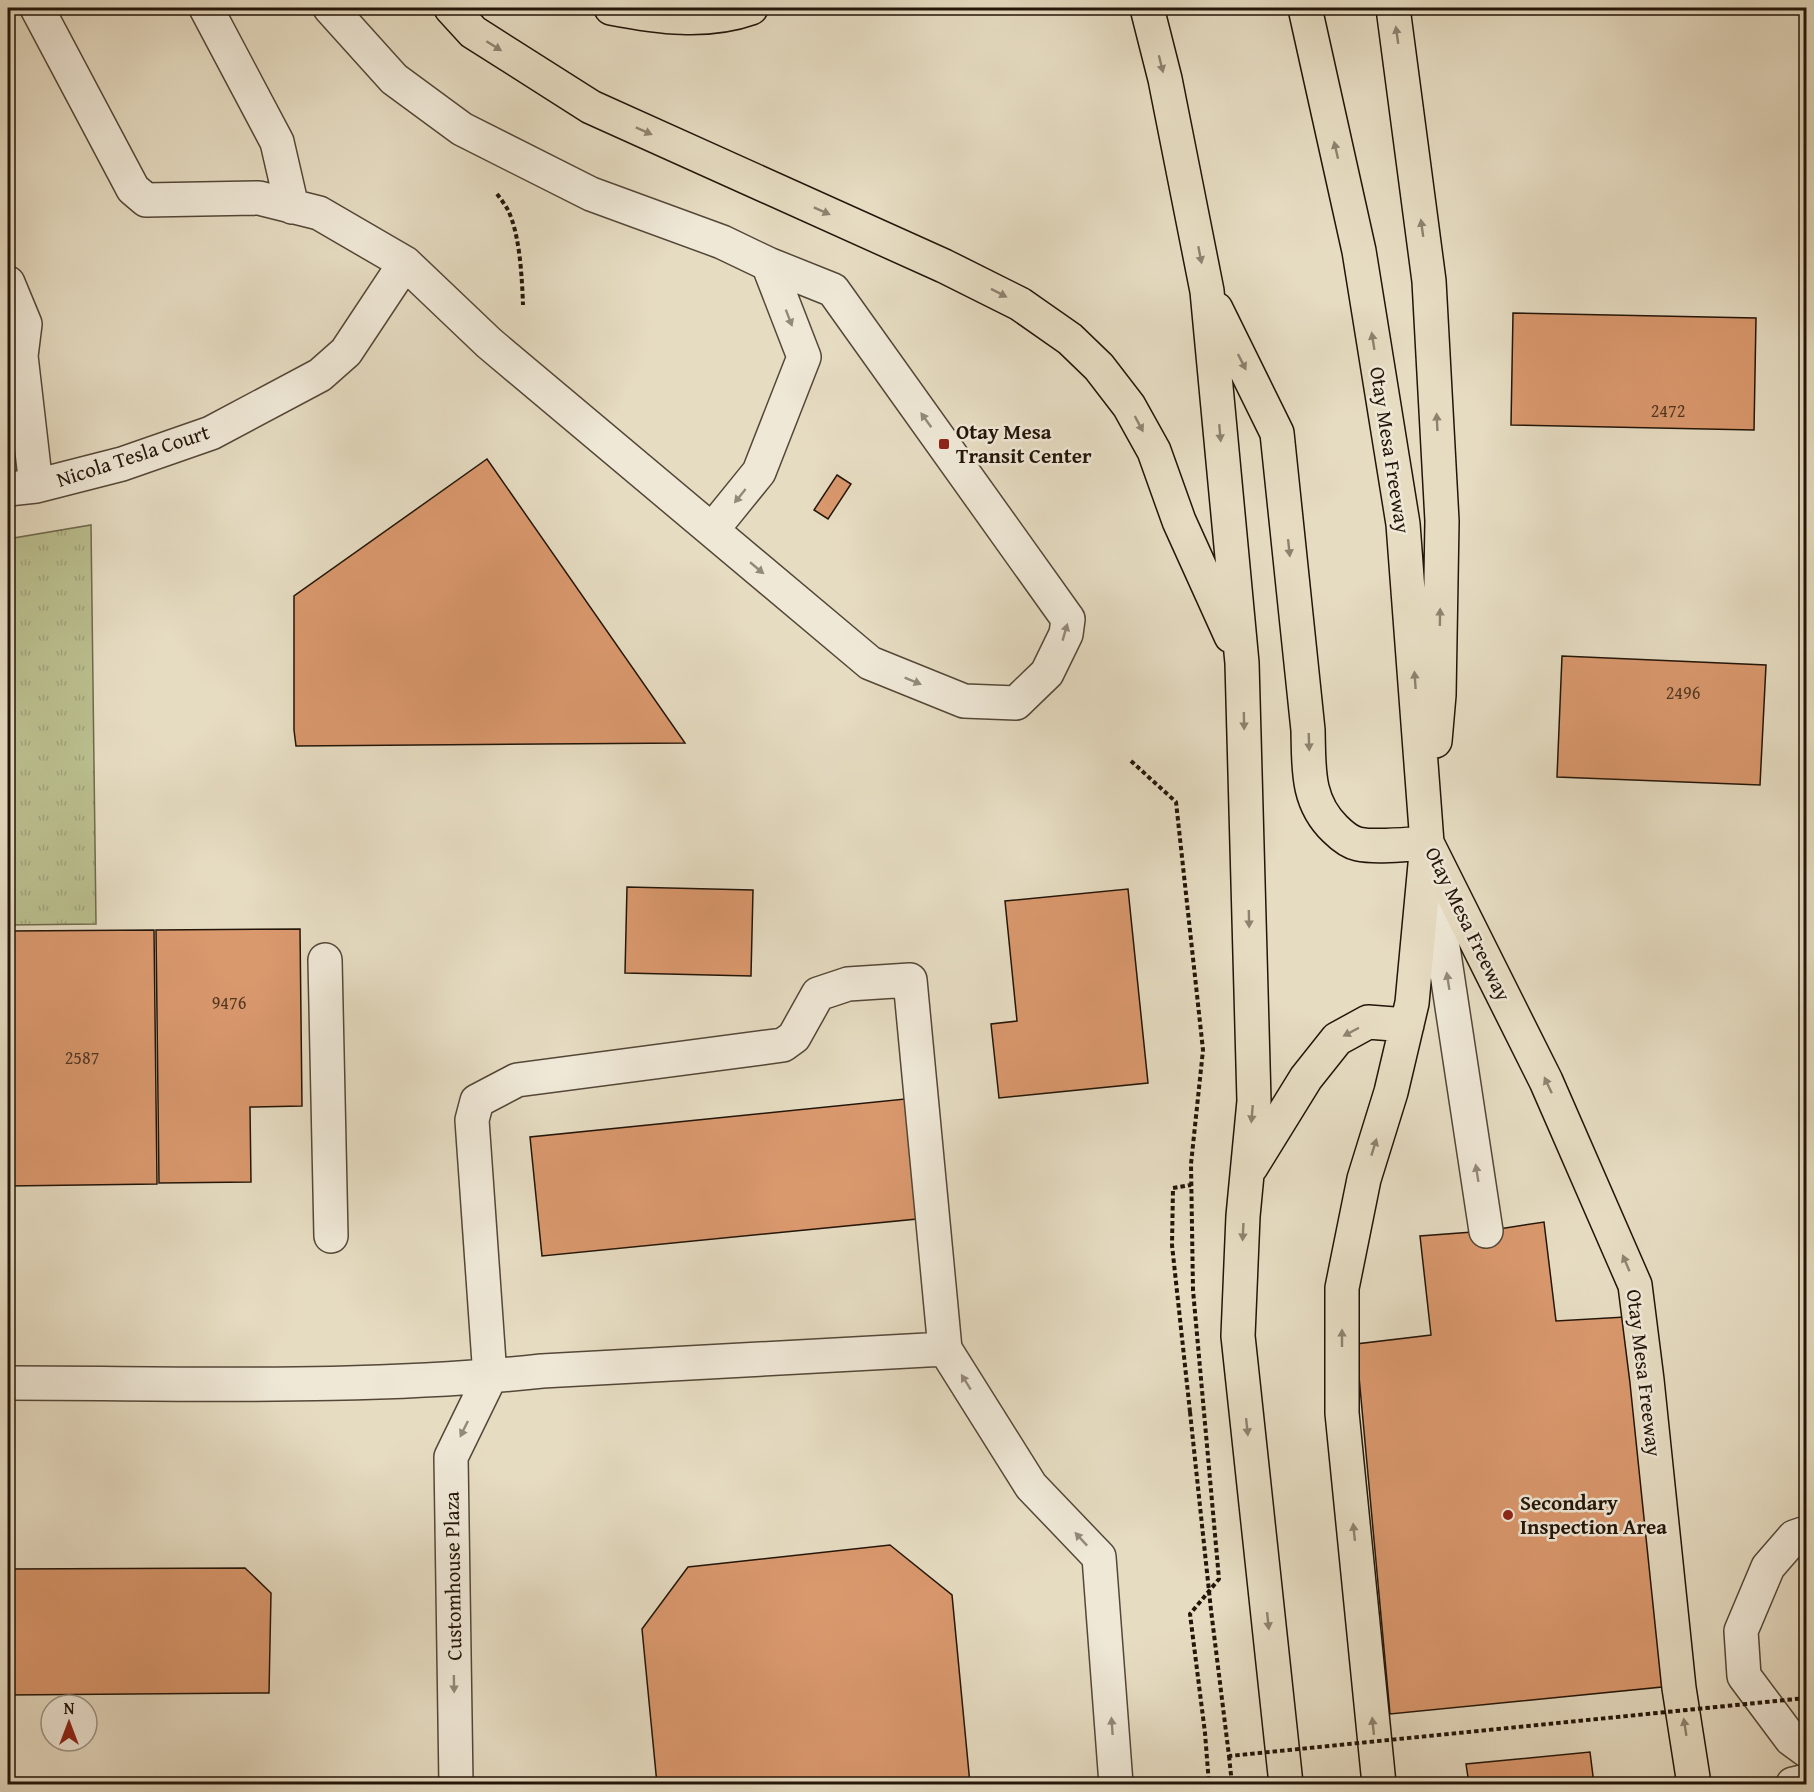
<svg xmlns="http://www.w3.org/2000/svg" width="1814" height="1792" viewBox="0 0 1814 1792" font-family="'Gentium Book Plus',serif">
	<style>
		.grass { fill: url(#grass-tufts); stroke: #6f6a4c; stroke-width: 1.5 }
		.building { fill: #da986d; stroke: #231509; stroke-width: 1.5 }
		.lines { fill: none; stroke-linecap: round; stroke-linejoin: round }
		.minor-casing { stroke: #544737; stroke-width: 36 }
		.highway-casing { stroke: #231509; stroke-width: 36 }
		.path { stroke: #231509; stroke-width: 4; stroke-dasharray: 4.5 3; stroke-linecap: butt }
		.minor { stroke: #efe8d7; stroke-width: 33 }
		.highway { stroke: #e6dcc2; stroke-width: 33 }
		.path-bridge { stroke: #231509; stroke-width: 4; stroke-dasharray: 4.5 3; stroke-linecap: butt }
		.oneway { fill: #8e826f }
		.oneway2 { fill: #93897a }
		.poi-dot { fill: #8f2418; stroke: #efe8d7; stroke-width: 2 }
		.labels { text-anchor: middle; stroke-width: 5; stroke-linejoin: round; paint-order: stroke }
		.number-label { font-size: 18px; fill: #513622 }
		.poi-label { font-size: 21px; font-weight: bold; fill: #231509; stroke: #efe8d7; text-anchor: start }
		.street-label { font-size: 21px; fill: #231509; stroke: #efe8d7 }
	</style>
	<defs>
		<pattern id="grass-tufts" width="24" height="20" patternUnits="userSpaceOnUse" patternTransform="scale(1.5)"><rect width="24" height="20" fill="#bbbf8f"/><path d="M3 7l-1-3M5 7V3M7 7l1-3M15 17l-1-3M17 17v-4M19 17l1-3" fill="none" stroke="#a0a37a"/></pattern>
	</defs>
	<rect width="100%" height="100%" fill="#e6dcc2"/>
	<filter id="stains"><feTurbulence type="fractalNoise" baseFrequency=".00333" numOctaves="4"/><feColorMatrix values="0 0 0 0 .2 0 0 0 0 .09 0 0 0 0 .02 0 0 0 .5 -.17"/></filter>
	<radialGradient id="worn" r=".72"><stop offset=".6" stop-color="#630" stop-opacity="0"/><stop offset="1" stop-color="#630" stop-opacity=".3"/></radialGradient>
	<path class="grass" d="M91,525L96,924L8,925V539Z"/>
	<path class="building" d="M1513,313L1756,318L1754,430L1511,425Z
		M487,459L685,743L296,746L294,730V596Z
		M837,475L851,484L828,519L814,510Z
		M1562,656L1766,665L1760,785L1557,777Z
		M627,887L753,890L751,976L625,973Z
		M1128,889L1148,1083L999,1098L991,1024L1017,1021L1005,901Z
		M300,929L302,1106L250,1107L251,1182L159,1183L156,930Z
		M154,930L157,1184L8,1186V931Z
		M905,1099L917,1219L542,1256L530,1137Z
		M1544,1222L1556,1321L1625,1317L1662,1687L1390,1714L1356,1344L1431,1335L1420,1236L1486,1231Z
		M890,1545L952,1595L970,1784H657L642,1629L688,1567Z
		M245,1568L271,1593L269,1693L8,1695V1569Z
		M1590,1752L1594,1784H1469L1466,1764Z"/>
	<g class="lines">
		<g class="minor-casing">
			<path id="minor" d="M37,8L133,189L146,200L259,198L319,213L405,263L489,343L870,663L964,701L1016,703L1047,673L1066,634L1068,619L833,290L768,264L722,242L591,194L462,129L394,79L330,8
				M206,8L277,142L292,207
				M8,283L25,324L21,356L36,486
				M8,489L36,486L122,464L211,433L320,375L346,352L405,263
				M712,530L759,472L804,357L768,264
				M1431,868L1486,1231
				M325,960L331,1236
				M490,1377L472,1120L477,1101L517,1080L783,1045L794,1037L818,994L848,984L910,980L945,1349L1031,1486L1099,1557L1116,1784
				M8,1383C184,1383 366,1390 542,1371L945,1349
				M1806,1533L1794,1537L1768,1567L1741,1631L1744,1676L1791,1739L1806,1750
				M456,1784L451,1457L490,1377
				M1793,1784L1806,1781"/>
		</g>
		<g class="highway-casing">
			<path id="highway" d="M451,8L473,32L591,107L944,266L1020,304L1070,339L1099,367L1129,406L1154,451L1179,521L1231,636
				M611,8C658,17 706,24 751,8
				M1147,8L1165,79L1207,291L1242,663L1254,1101L1243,1216L1238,1336L1286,1784
				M1305,8L1359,251L1403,524L1427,843L1546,1081L1635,1285L1647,1380L1679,1688L1694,1784
				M1393,8L1429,281L1442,521L1439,695L1435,741
				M1216,309L1277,433L1308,730C1309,767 1306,801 1335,829C1341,835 1349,842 1358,844C1377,848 1407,844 1427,843
				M1251,1167L1306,1078L1337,1039L1368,1022L1407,1025
				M1379,1784L1342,1413V1288L1364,1179L1391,1092L1412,1003L1427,843"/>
		</g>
		<path class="path" d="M497,194C501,199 505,205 508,210C520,235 522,278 523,305
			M1131,761L1176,802L1203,1050L1191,1164L1193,1290L1219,1579L1190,1614L1205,1733L1209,1784
			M1190,1412L1172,1245L1173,1188L1191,1185
			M1229,1756L1232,1784"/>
		<use href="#minor" class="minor"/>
		<use href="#highway" class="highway"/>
		<path class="path-bridge" d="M1190,1412L1211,1610L1229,1756L1806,1698"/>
	</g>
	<defs><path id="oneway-solid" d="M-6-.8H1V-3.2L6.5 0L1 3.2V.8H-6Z" transform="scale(1.5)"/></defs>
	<g class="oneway">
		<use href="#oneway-solid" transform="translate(1397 35) rotate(-98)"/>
		<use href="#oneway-solid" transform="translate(494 46) rotate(32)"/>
		<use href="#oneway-solid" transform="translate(1161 64) rotate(76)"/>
		<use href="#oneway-solid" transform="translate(644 131) rotate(24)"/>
		<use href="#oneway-solid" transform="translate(1336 150) rotate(-103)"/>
		<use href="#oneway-solid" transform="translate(822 211) rotate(24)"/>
		<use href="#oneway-solid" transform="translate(1422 228) rotate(-98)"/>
		<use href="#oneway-solid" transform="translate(1200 255) rotate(79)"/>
		<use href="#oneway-solid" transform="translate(999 293) rotate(27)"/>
		<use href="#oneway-solid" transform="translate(1373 341) rotate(-99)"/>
		<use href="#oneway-solid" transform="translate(1242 362) rotate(63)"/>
		<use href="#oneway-solid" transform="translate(1437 422) rotate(-93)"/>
		<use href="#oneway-solid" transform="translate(1139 424) rotate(62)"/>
		<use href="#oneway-solid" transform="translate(1220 433) rotate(85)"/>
		<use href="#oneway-solid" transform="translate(1289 548) rotate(84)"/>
		<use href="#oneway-solid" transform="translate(1440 617) rotate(-89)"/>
		<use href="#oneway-solid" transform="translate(1415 680) rotate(-94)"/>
		<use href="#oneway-solid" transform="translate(1244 721) rotate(89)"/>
		<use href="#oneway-solid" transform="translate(1309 742) rotate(88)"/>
		<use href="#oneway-solid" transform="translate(1249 919) rotate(89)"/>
		<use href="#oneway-solid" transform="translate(1351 1032) rotate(152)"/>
		<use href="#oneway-solid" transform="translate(1548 1085) rotate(-115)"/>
		<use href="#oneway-solid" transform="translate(1252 1114) rotate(95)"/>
		<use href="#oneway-solid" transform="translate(1374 1147) rotate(-73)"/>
		<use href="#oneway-solid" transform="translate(1243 1232) rotate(93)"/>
		<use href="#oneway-solid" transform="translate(1626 1263) rotate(-113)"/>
		<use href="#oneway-solid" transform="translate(1342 1338) rotate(-90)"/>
		<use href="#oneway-solid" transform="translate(1247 1427) rotate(84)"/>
		<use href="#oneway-solid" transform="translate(1354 1532) rotate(-96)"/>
		<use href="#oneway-solid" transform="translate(1268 1621) rotate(84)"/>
		<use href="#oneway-solid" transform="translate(1373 1726) rotate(-96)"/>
		<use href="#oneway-solid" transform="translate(1685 1727) rotate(-99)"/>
	</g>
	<g class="oneway2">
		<use href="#oneway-solid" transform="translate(789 318) rotate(69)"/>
		<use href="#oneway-solid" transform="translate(926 420) rotate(-126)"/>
		<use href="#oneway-solid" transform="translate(740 496) rotate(129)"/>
		<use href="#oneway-solid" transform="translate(757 568) rotate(40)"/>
		<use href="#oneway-solid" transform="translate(1065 632) rotate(-74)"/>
		<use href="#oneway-solid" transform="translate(913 681) rotate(22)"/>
		<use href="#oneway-solid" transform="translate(1448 981) rotate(-99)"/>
		<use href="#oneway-solid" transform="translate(1477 1173) rotate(-99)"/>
		<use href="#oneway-solid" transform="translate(966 1382) rotate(-122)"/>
		<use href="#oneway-solid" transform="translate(464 1429) rotate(116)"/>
		<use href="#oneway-solid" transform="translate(1081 1539) rotate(-133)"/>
		<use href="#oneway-solid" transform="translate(454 1684) rotate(89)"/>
		<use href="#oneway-solid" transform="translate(1112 1726) rotate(-94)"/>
	</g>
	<g class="poi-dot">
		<rect x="938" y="438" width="12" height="12" rx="3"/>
		<circle cx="1508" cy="1515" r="6"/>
	</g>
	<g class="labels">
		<g class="number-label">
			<text x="1668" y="417">2472</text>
			<text x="1683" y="699">2496</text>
			<text x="229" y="1009">9476</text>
			<text x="82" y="1064">2587</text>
		</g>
		<g class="poi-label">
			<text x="956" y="439">Otay Mesa<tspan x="956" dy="24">Transit Center</tspan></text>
			<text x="1520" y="1510">Secondary<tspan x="1520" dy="24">Inspection Area</tspan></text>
		</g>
		<g class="street-label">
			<text transform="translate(1390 450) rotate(81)" y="7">Otay Mesa Freeway</text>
			<text transform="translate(133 456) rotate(-18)" y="7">Nicola Tesla Court</text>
			<text transform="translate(1468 924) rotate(64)" y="7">Otay Mesa Freeway</text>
			<text transform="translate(1644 1373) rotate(83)" y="7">Otay Mesa Freeway</text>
			<text transform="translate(453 1576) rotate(-91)" y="7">Customhouse Plaza</text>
		</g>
	</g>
	<rect width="1814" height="1792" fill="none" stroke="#e6dcc2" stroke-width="30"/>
	<rect x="9" y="9" width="1796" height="1774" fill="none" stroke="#231509" stroke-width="3"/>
	<rect x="15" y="15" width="1784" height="1762" fill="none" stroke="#231509" stroke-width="1.5"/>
	<g transform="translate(69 1723)"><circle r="28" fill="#efe8d7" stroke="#9d9485" stroke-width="1.5"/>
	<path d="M0-4.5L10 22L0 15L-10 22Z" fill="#8f2418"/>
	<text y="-9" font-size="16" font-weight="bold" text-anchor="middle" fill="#231509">N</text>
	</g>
	<rect width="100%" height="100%" filter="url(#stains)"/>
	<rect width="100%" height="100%" fill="url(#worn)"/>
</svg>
